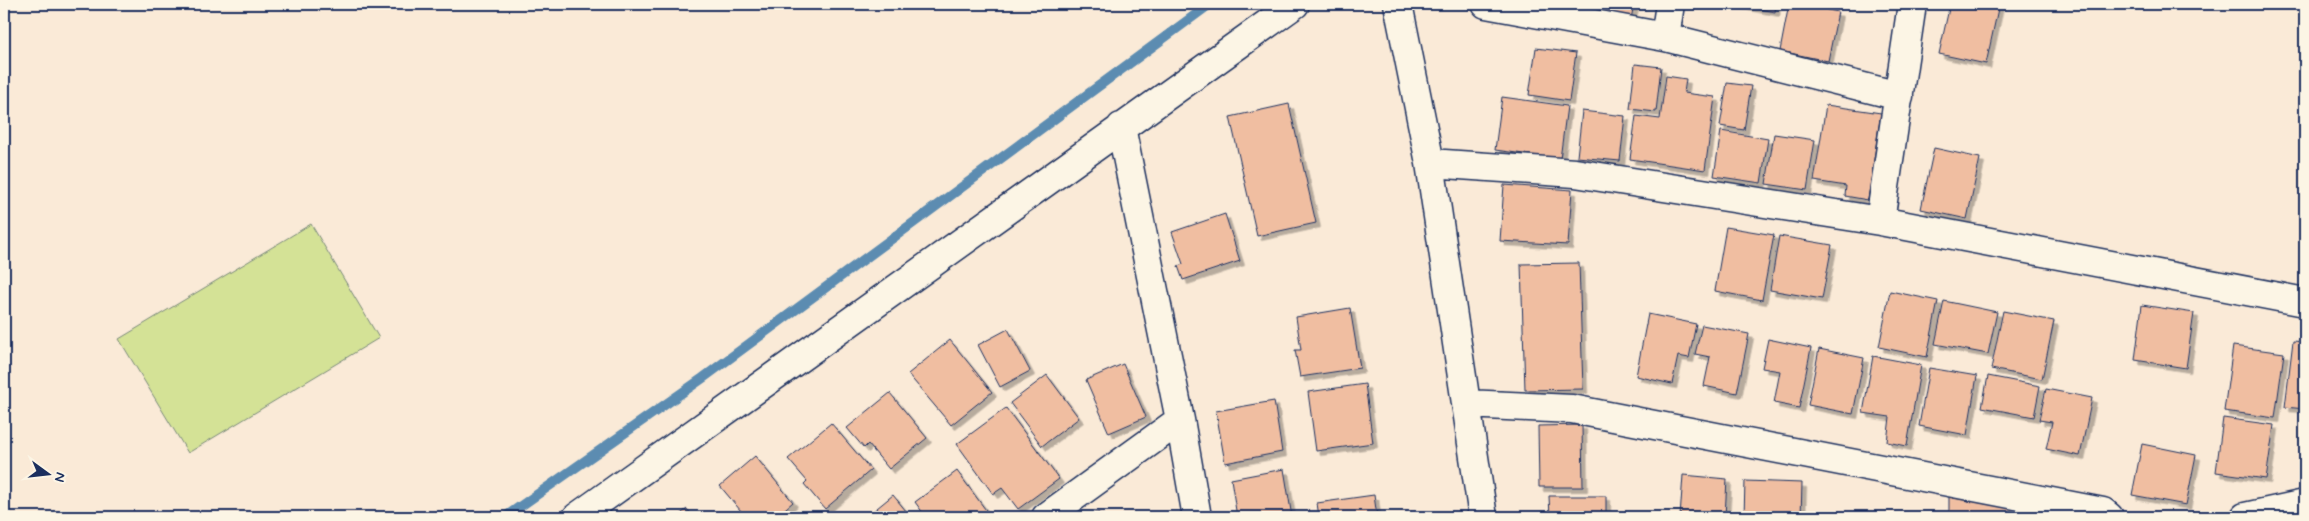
<svg xmlns="http://www.w3.org/2000/svg" width="2309" height="521" viewBox="0 0 2309 521" font-family="Mynerve,sans-serif">
	<style>
		.green { fill: #d4e296; stroke: #78887a }
		.lines { fill: none; stroke-linecap: round; stroke-linejoin: round }
		.stream { stroke: #5c8cb1; stroke-width: 10 }
		.building { fill: #f0bea1; stroke: #1b2f5e; filter: url(#shadow) }
		.minor-casing { stroke: #1b2f5e; stroke-width: 31 }
		.minor { stroke: #fcf5e5; stroke-width: 28 }
	</style>
	<defs>
		<filter id="shadow"><feDropShadow dx="4.5" dy="4.5" stdDeviation="0" flood-color="#0004"/></filter>
	</defs>
	<rect width="100%" height="100%" fill="#faead7"/>
	<filter id="ink" filterUnits="userSpaceOnUse"><feTurbulence type="fractalNoise" baseFrequency=".02" numOctaves="2"/><feDisplacementMap in="SourceGraphic" scale="10" xChannelSelector="R" yChannelSelector="G"/><feConvolveMatrix kernelMatrix="1 2 1 2 8 2 1 2 1" color-interpolation-filters="sRGB"/></filter>
	<g filter="url(#ink)">
		<path class="green" d="M311,224L379,338L188,453L119,339Z"/>
		<g class="lines">
			<path class="stream" d="M505,517L703,378L1210,4"/>
		</g>
		<path class="building" d="M1560,4H1634L1631,19Z
			M1735,4H1776L1775,12Z
			M1789,4H1799L1838,12L1828,61L1780,51Z
			M1950,4H1999L1986,64L1939,54Z
			M1536,48L1576,53L1569,101L1529,95Z
			M1635,64L1661,67L1656,112L1630,109Z
			M1666,76L1686,79L1684,93L1715,97L1705,170L1630,159L1636,116L1660,119Z
			M1727,83L1751,86L1744,130L1720,126Z
			M1502,97L1567,106L1560,159L1495,150Z
			M1289,104L1316,223L1257,236L1230,117Z
			M1826,105L1881,113L1868,200L1845,196L1846,186L1814,181Z
			M1582,111L1625,116L1620,161L1577,157Z
			M1721,131L1768,139L1761,183L1714,176Z
			M1774,134L1815,140L1807,190L1766,184Z
			M1934,148L1980,158L1967,219L1921,209Z
			M1504,185L1572,190L1568,245L1500,241Z
			M1225,214L1240,261L1183,280L1178,266L1183,264L1172,232Z
			M1726,227L1774,235L1762,300L1715,291Z
			M1779,236L1832,245L1822,299L1770,290Z
			M1579,263L1583,389L1525,390L1521,264Z
			M1890,291L1938,301L1927,357L1879,347Z
			M1944,301L1997,312L1988,354L1935,344Z
			M2142,305L2194,313L2186,368L2135,360Z
			M1350,308L1360,368L1300,377L1295,350H1301L1296,317Z
			M2003,311L2054,321L2042,379L1991,369Z
			M1648,314L1696,324L1689,358L1678,356L1672,384L1636,376Z
			M1702,325L1749,334L1737,393L1704,386L1710,357L1695,354Z
			M1008,329L1030,371L1000,387L978,345Z
			M1768,339L1811,348L1799,408L1774,403L1780,371L1762,368Z
			M950,340L992,392L951,425L908,374Z
			M2293,341L2305,342V409L2285,407Z
			M2233,346L2284,353L2275,418L2224,411Z
			M1819,349L1864,358L1853,414L1808,405Z
			M1873,356L1921,365L1907,446L1887,442L1890,417L1863,413Z
			M1123,364L1146,417L1109,433L1086,380Z
			M1929,368L1977,376L1967,435L1919,426Z
			M1047,375L1079,418L1042,446L1010,403Z
			M1988,376L2040,386L2034,417L1982,407Z
			M1365,384L1373,443L1316,451L1308,392Z
			M2046,389L2092,398L2080,456L2046,449L2052,422L2039,420Z
			M890,393L927,438L889,469L868,444L864,448L847,428Z
			M1274,401L1282,452L1225,463L1216,411Z
			M1006,408L1059,479L1018,509L1002,488L993,494L957,444Z
			M2223,418L2274,425L2266,479L2216,472Z
			M831,423L871,470L825,509L804,484L807,481L788,459Z
			M1582,425L1583,487H1539L1538,426Z
			M2142,444L2196,455L2186,505L2132,495Z
			M755,456L793,502L779,514L781,517H746L720,486Z
			M1284,469L1292,517H1237L1231,479Z
			M957,471L991,517H926L915,502Z
			M1683,475L1727,479L1725,517H1680Z
			M1745,481L1802,483L1801,517H1744Z
			M893,495L911,517H866Z
			M1374,495L1377,517H1319L1317,503Z
			M1549,496H1606V517H1550Z
			M1949,497L2034,513V517H1949Z
			M687,509L694,517H677Z
			M1099,513L1100,517H1073V515Z"/>
		<g class="lines">
			<g class="minor-casing">
				<path id="minor" d="M1398,4L1430,163L1483,517
					M1486,4L1665,37L1899,96
					M1665,37L1670,4
					M1121,127L1180,420L1197,517
					M1430,163L1575,173L1880,221L2305,302
					M1880,221L1912,4
					M1466,404L1572,409L2103,512L2109,517
					M577,517L1295,4
					M1046,517L1180,420
					M2245,517L2305,504"/>
			</g>
			<use href="#minor" class="minor"/>
		</g>
	</g>
	<rect width="2309" height="521" fill="none" stroke="#fcf5e5" stroke-width="20"/>
	<rect x="10" y="10" width="2289" height="501" fill="none" stroke="#1b2f5e" stroke-width="2" filter="url(#ink)"/>
	<g transform="translate(48 474) rotate(105)" stroke="#fcf5e5" stroke-width="4" paint-order="stroke">
	<path d="M0-4L9 19L0 12L-9 19Z" fill="#1b2f5e"/>
	<text y="-8" font-size="14" font-weight="bold" text-anchor="middle" fill="#1b2f5e">N</text>
	</g>
</svg>
